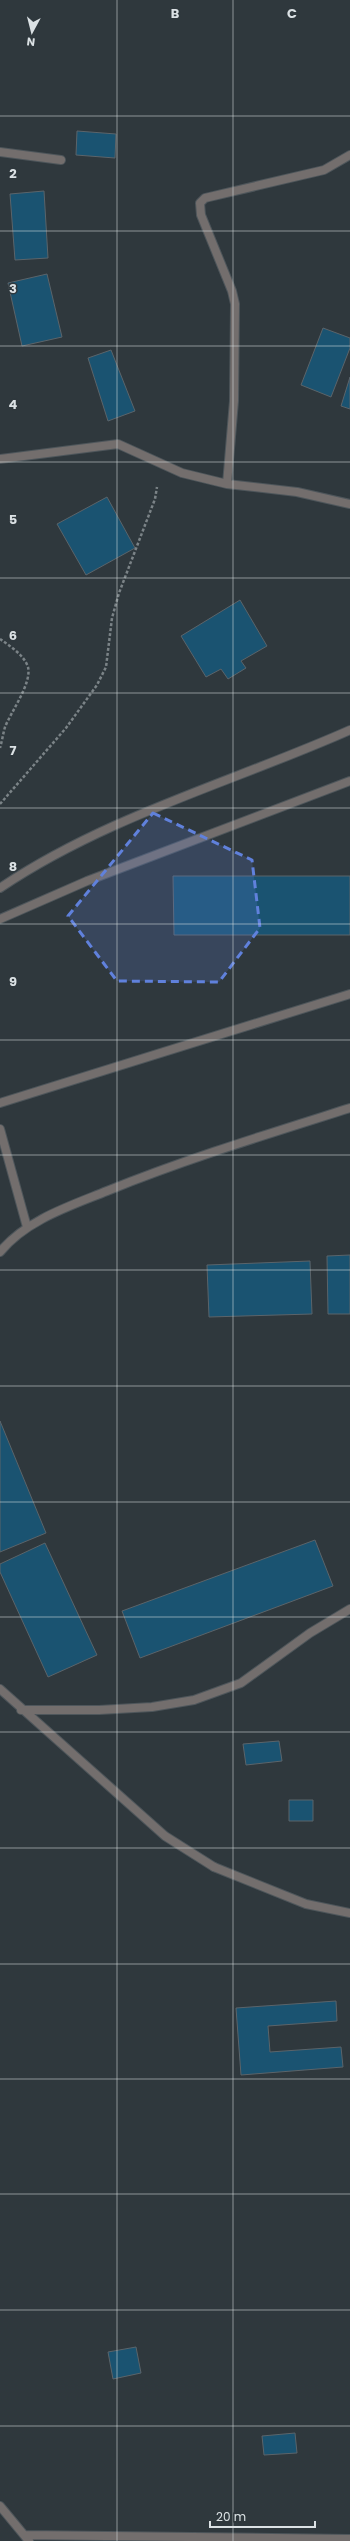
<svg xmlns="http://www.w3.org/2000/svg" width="350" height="2541" viewBox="0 0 350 2541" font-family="Poppins,sans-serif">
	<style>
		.building { fill: #1a5371; stroke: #5b646a }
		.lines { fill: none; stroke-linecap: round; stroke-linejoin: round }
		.lane-casing { stroke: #4e565b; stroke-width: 10 }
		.street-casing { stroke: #4e565b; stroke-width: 10 }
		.path { stroke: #7b8387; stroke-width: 2.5; stroke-dasharray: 3 2; stroke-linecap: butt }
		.lane { stroke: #736e6d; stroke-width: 8 }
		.street { stroke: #736e6d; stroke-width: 8 }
		.marked { fill: #6081dc; fill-opacity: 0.2; stroke: #6081dc; stroke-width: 3; stroke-dasharray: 8 5; stroke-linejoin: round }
		.grid { fill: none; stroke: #dbe1e4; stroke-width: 1; stroke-opacity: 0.55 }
		.grid-label { font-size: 13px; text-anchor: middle; font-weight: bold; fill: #dbe1e4; stroke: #2f383d; stroke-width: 3; stroke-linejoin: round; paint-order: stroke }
	</style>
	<rect width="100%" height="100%" fill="#2f383d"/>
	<path class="building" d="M77,131L116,134L115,158L76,155Z
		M44,191L48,258L15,260L10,194Z
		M47,274L62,337L22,346L8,283Z
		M323,328L350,338V348L331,397L301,385Z
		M111,350L135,411L108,421L88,358Z
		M350,377V409L341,406Z
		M107,497L135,548L86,575L57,524Z
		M240,600L267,646L241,661L246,668L228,679L221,669L206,677L181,636Z
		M173,876H350V935H174Z
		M350,1255V1314H328L327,1256Z
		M310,1261L312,1314L209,1317L207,1265Z
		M0,1421L46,1533L0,1552Z
		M315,1540L333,1586L140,1658L122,1611Z
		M45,1543L97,1655L48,1677L0,1572V1564Z
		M279,1741L282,1761L246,1765L243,1744Z
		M289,1800H313V1821H289Z
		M336,2001L337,2021L268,2026L270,2052L341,2047L343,2067L241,2075L236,2008Z
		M136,2347L141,2373L113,2379L108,2352Z
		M295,2433L297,2453L264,2455L262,2436Z"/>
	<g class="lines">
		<g class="lane-casing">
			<path id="lane" d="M0,1103L350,994
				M0,1129L27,1227
				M0,1252C26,1220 70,1206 107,1191C186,1159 268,1134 350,1108
				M0,1689L165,1836L214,1867
				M21,1710H99L152,1707L194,1700L241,1683L310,1633L350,1609"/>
		</g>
		<g class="street-casing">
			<path id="street" d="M0,152L61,160
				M0,459L118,444L182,473L227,484L297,492L350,504
				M227,484L234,401L235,304L232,291L201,215L200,203L205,198L324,170L350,155
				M0,888C107,816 233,782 350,730
				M0,919L87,881L350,781
				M214,1867L306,1904L350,1913
				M0,2506L29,2541
				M25,2535L350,2539"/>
		</g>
		<path class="path" d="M0,639C10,646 24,655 28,667C32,683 11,712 5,727C3,734 2,741 0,748
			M0,804L66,728L97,685L106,667L112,618L119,593L155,499L157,487"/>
		<use href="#lane" class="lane"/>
		<use href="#street" class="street"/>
	</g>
	<path class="marked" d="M153,813L252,860L260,928L219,982L117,981L68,916Z"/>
	<path class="grid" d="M117,0V2541M233,0V2541M0,116H350M0,231H350M0,346H350M0,462H350M0,578H350M0,693H350M0,808H350M0,924H350M0,1040H350M0,1155H350M0,1270H350M0,1386H350M0,1502H350M0,1617H350M0,1732H350M0,1848H350M0,1964H350M0,2079H350M0,2194H350M0,2310H350M0,2426H350"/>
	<g class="grid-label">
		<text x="175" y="18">B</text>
		<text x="292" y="18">C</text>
		<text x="13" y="178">2</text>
		<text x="13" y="293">3</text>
		<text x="13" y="409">4</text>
		<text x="13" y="524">5</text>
		<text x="13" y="640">6</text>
		<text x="13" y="755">7</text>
		<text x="13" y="871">8</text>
		<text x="13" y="986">9</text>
	</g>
	<g transform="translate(32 32) rotate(187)" stroke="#2f383d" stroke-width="3" paint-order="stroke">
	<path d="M0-3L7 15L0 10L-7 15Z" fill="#dbe1e4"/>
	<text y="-6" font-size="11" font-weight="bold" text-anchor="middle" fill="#dbe1e4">N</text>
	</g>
	<path d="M210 2521v6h105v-6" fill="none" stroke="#dbe1e4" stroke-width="2"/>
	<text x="216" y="2521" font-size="12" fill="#dbe1e4" stroke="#2f383d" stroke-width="3" paint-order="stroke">20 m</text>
</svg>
